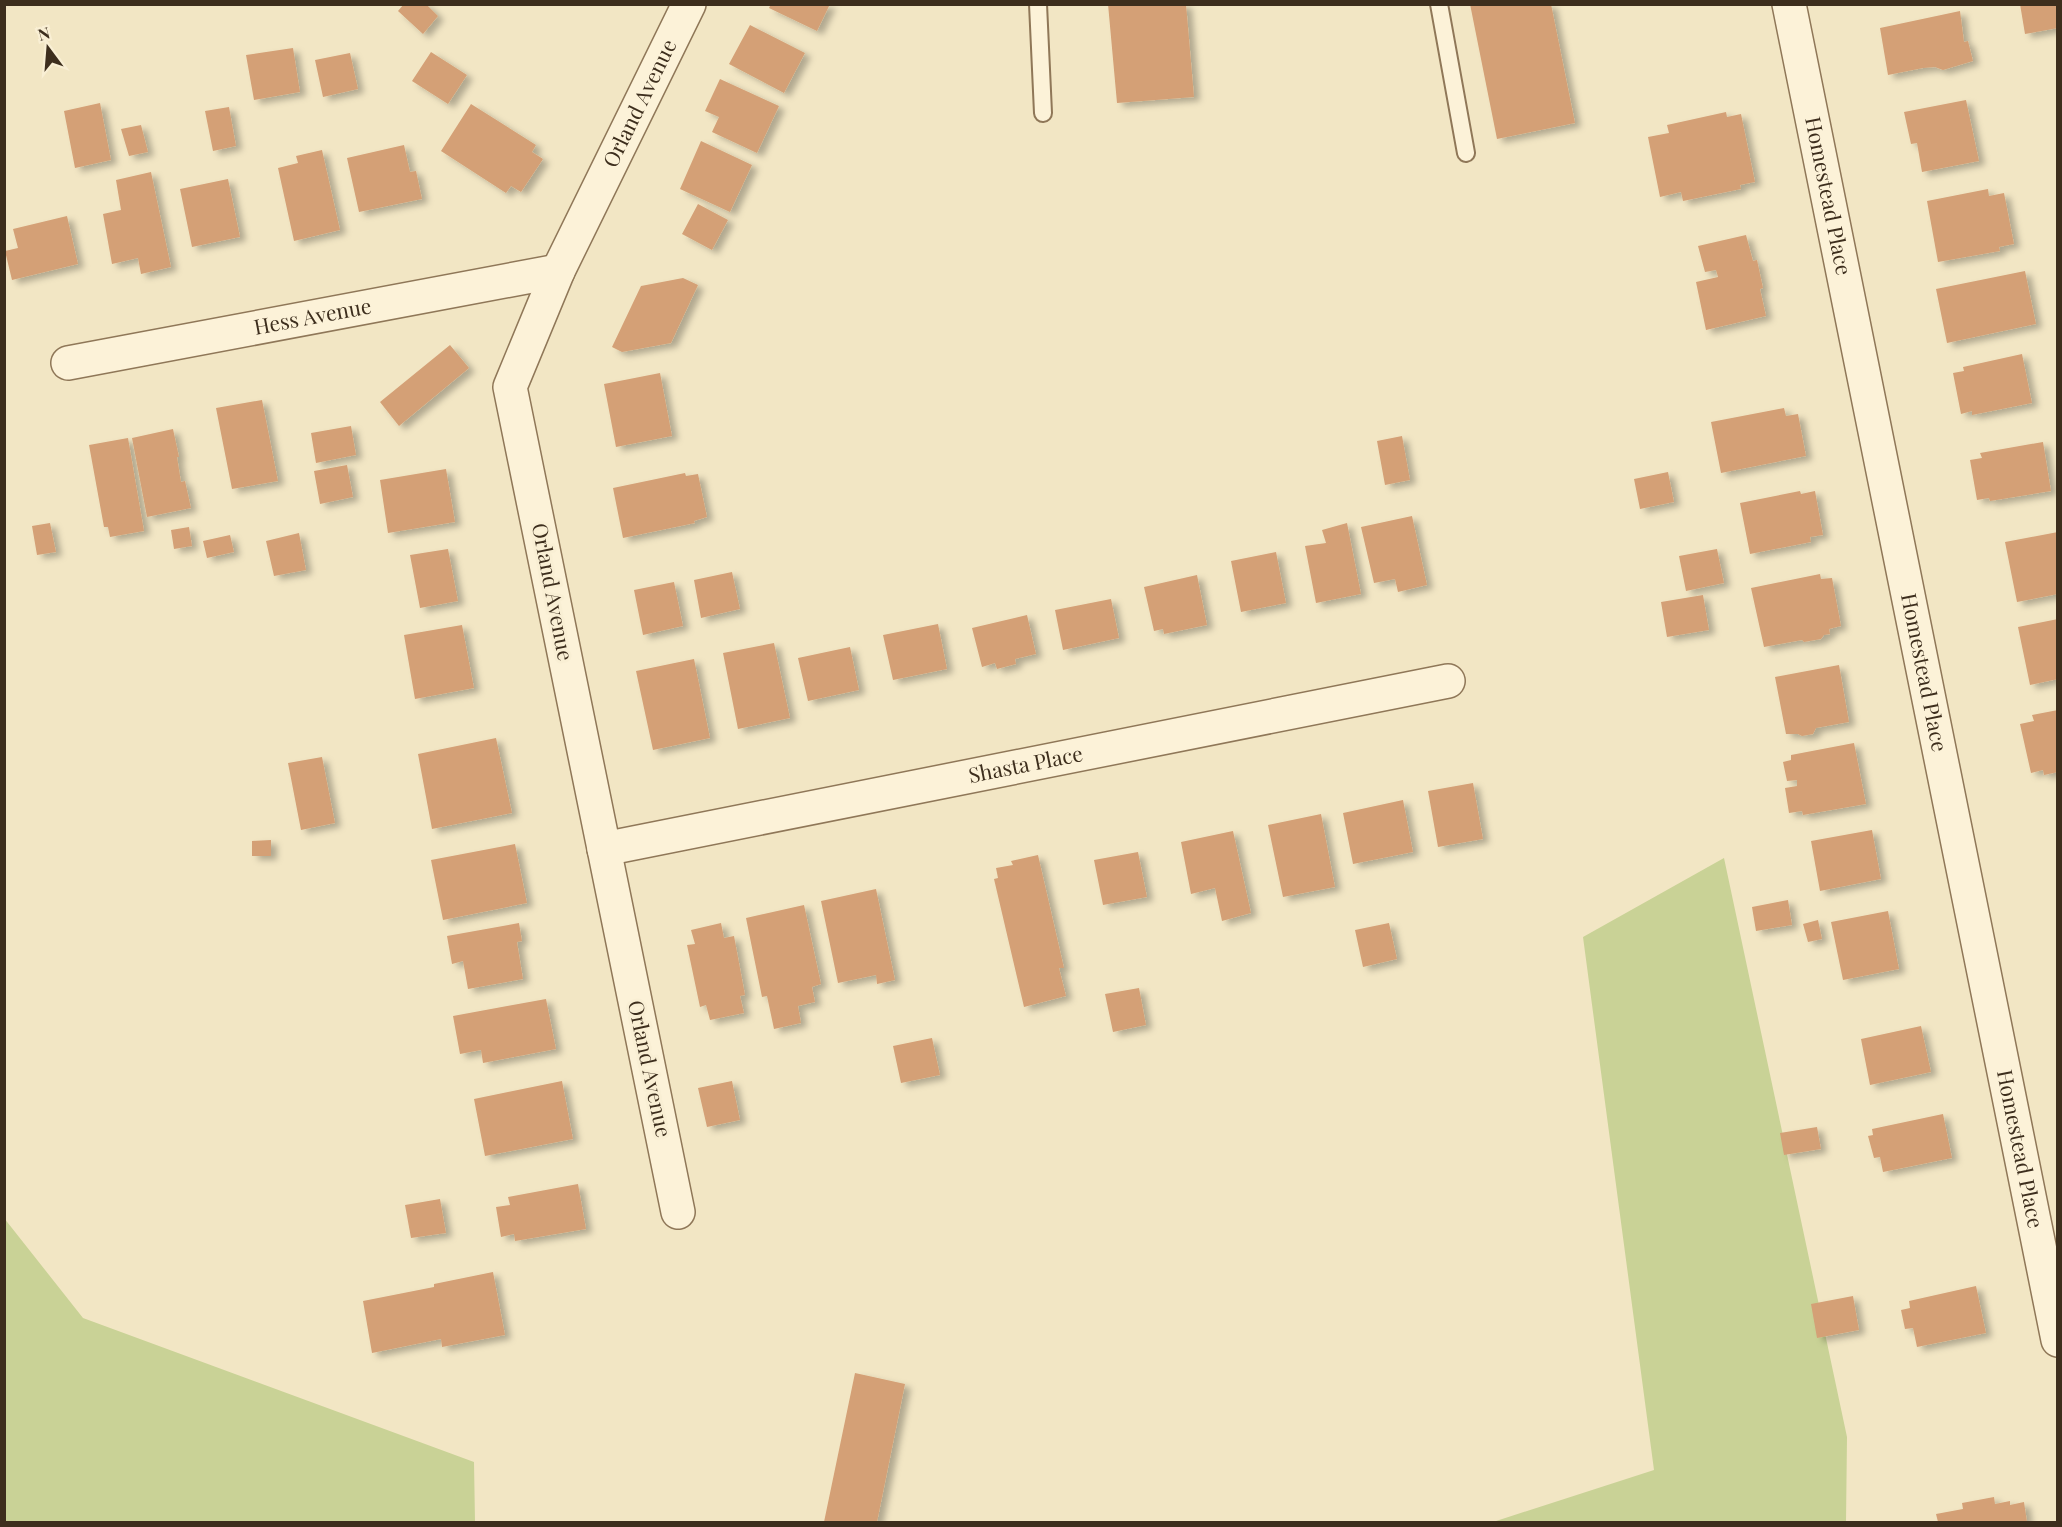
<svg xmlns="http://www.w3.org/2000/svg" width="2062" height="1527" viewBox="0 0 2062 1527" font-family="'Playfair Display',serif">
	<style>
		.green { fill: #c9d296 }
		.building { fill: #d4a076; filter: url(#shadow) }
		.lines { fill: none; stroke-linecap: round; stroke-linejoin: round }
		.lane-casing { stroke: #8f7758; stroke-width: 20 }
		.street-casing { stroke: #8f7758; stroke-width: 36 }
		.lane { stroke: #fcf2d8; stroke-width: 16 }
		.street { stroke: #fcf2d8; stroke-width: 33 }
		.labels { text-anchor: middle; stroke-width: 6; stroke-linejoin: round; paint-order: stroke }
		.street-label { font-size: 21px; fill: #3d2e1d; stroke: #f9efd4 }
	</style>
	<defs>
		<filter id="shadow"><feDropShadow dx="6" dy="4" stdDeviation="3" flood-color="#0004"/></filter>
	</defs>
	<rect width="100%" height="100%" fill="#f2e6c4"/>
	<path class="green" d="M1724,858L1847,1437L1846,1522H1493L1654,1470L1583,937Z
		M4,1218L83,1318L474,1462L475,1522H5Z"/>
	<path class="building" d="M404,4H426L438,16L423,34L398,11Z
		M771,4H830L817,31L769,8Z
		M1108,4H1186L1194,97L1117,103Z
		M1470,4H1551L1575,123L1497,139Z
		M2020,4H2058V28L2025,34Z
		M1960,11L1964,42L1968,41L1973,61L1943,70L1935,67L1923,68L1888,75L1880,28Z
		M750,25L805,53L784,93L729,64Z
		M293,48L300,92L254,100L246,55Z
		M431,52L467,75L448,104L412,81Z
		M350,53L358,89L323,97L315,60Z
		M720,79L779,106L757,153L712,132L719,117L705,111Z
		M1966,100L1979,161L1922,172L1917,143L1911,144L1904,112Z
		M100,103L111,160L75,168L64,111Z
		M471,104L536,145L532,152L543,159L521,192L511,186L506,193L441,151Z
		M229,107L236,146L213,151L205,111Z
		M1726,112L1727,117L1741,114L1755,182L1740,185L1741,189L1683,201L1681,192L1660,197L1648,137L1669,133L1667,125Z
		M141,125L148,152L129,156L121,129Z
		M701,141L752,165L730,212L680,189Z
		M404,145L410,172L416,171L422,199L359,212L347,158Z
		M322,150L340,230L294,241L278,168L298,163L296,156Z
		M151,172L171,267L141,274L138,258L112,264L103,214L121,210L116,180Z
		M228,179L240,237L192,247L180,189Z
		M1988,189L1989,196L2004,193L2014,244L1999,247L2000,251L1938,262L1927,201Z
		M698,204L728,220L712,250L682,234Z
		M67,216L78,264L12,280L5,251L18,248L13,229Z
		M1746,235L1753,261L1757,260L1763,288L1760,289L1766,316L1706,330L1696,282L1718,277L1716,270L1705,272L1698,246Z
		M2025,271L2036,324L1947,343L1936,289Z
		M683,278L698,285L671,343L622,352L612,347L641,286Z
		M450,345L469,368L399,426L380,402Z
		M2022,354L2032,403L1972,415V411L1961,414L1953,373L1964,371L1963,367Z
		M660,373L672,436L616,447L604,384Z
		M262,400L278,481L232,489L216,408Z
		M1784,408L1786,416L1798,414L1806,456L1721,473L1711,422Z
		M351,426L356,455L316,463L311,433Z
		M173,429L179,457H177L181,482L185,481L191,508L147,517L132,438Z
		M1402,436L1410,480L1385,485L1377,441Z
		M128,438L144,531L110,537L108,527H104L89,445Z
		M2043,442L2051,491L1990,501L1989,498L1977,500L1970,460L1982,458L1980,453Z
		M347,465L353,497L320,504L314,471Z
		M446,469L455,522L388,533L380,480Z
		M1668,472L1674,502L1640,509L1634,479Z
		M685,473L686,476L698,474L707,517L694,521L695,523L623,538L613,488Z
		M1800,491L1801,494L1815,491L1823,535L1810,537L1811,542L1750,554L1740,503Z
		M1412,516L1427,585L1398,592L1395,579L1374,583L1361,527Z
		M50,523L56,552L37,555L32,526Z
		M1347,523L1361,594L1316,603L1305,546L1326,543L1322,530Z
		M189,527L192,546L174,549L171,530Z
		M2058,532V594L2017,602L2005,542Z
		M299,533L306,570L274,576L266,541Z
		M230,535L234,552L207,558L203,541Z
		M448,549L458,601L420,608L410,555Z
		M1717,549L1724,583L1686,591L1679,556Z
		M1276,552L1286,603L1241,612L1231,561Z
		M732,572L740,609L701,618L694,580Z
		M1820,574L1821,579L1832,578L1841,626L1829,629L1830,634L1824,635L1821,639L1804,642L1802,640L1764,647L1751,588Z
		M1197,575L1207,625L1164,634L1163,629L1154,631L1144,587Z
		M674,582L683,626L643,635L634,590Z
		M1703,595L1709,630L1667,637L1661,602Z
		M1111,599L1119,638L1063,650L1055,610Z
		M1027,615L1036,654L1015,659L1016,664L997,669L995,663L982,667L972,628Z
		M2058,619V679L2030,685L2018,627Z
		M938,624L947,669L893,680L883,635Z
		M462,625L474,688L415,699L404,635Z
		M774,643L790,718L738,729L723,653Z
		M850,647L859,690L808,701L798,658Z
		M694,659L710,738L653,750L636,671Z
		M1839,665L1849,722L1816,728L1813,734L1802,736L1798,734H1786L1775,677Z
		M2058,710V772L2044,775L2043,770L2031,773L2020,724L2034,721L2032,715Z
		M496,738L512,813L432,829L418,754Z
		M1854,743L1866,804L1803,815L1802,811L1789,813L1785,788L1797,786V780L1787,781L1783,762L1791,760V755Z
		M322,757L335,823L301,830L288,763Z
		M1473,783L1483,839L1438,847L1428,791Z
		M1403,800L1413,852L1353,864L1343,813Z
		M1321,814L1335,887L1283,897L1268,825Z
		M1872,830L1881,879L1820,891L1811,841Z
		M1233,831L1251,913L1222,921L1215,888L1191,894L1181,842Z
		M271,840V856H252V841Z
		M515,844L527,903L443,920L431,860Z
		M1138,852L1147,897L1103,905L1094,860Z
		M1038,855L1064,968H1059L1066,996L1024,1007L994,879L998,878L996,868L1013,865L1011,861Z
		M876,889L895,980L877,984L876,975L838,983L821,901Z
		M1788,900L1792,925L1756,931L1752,907Z
		M804,905L821,984L812,987L815,1002L798,1006L801,1023L774,1029L767,996L762,997L746,918Z
		M1888,911L1899,969L1843,980L1831,922Z
		M1818,920L1822,939L1808,942L1803,924Z
		M519,923L522,941L517,942L523,979L468,989L463,961L452,964L447,936Z
		M721,923L724,938L734,936L745,995L740,996L744,1013L710,1020L706,1005L700,1007L687,945L695,944L691,930Z
		M1389,923L1397,959L1363,967L1355,930Z
		M1139,988L1146,1025L1113,1032L1105,994Z
		M546,999L556,1049L483,1063L481,1050L460,1054L453,1016Z
		M1921,1026L1931,1072L1870,1085L1861,1039Z
		M932,1038L940,1075L901,1083L893,1046Z
		M562,1081L573,1139L485,1156L474,1099Z
		M732,1081L740,1120L707,1127L698,1088Z
		M1943,1114L1952,1158L1883,1172L1880,1157L1874,1158L1868,1136L1873,1135L1872,1129Z
		M1817,1127L1821,1149L1784,1155L1780,1133Z
		M578,1184L586,1229L515,1241L514,1234L501,1237L496,1207L510,1205L508,1197Z
		M440,1199L446,1233L411,1238L405,1205Z
		M493,1272L505,1335L442,1347L441,1339L372,1353L363,1301L434,1287V1284Z
		M1976,1286L1986,1333L1917,1347L1913,1328L1905,1329L1901,1310L1910,1308L1909,1301Z
		M1853,1296L1859,1330L1817,1338L1811,1304Z
		M855,1373L905,1384L877,1522H824Z
		M1994,1497L1995,1504L2010,1501V1505L2024,1502L2027,1522H1938L1936,1514L1963,1509L1962,1503Z"/>
	<g class="lines">
		<g class="lane-casing">
			<path id="lane" d="M1038,4L1043,113
				M1439,4L1466,153"/>
		</g>
		<g class="street-casing">
			<g id="street">
				<path id="s1" d="M1789,4L2058,1340"/>
				<path id="s2" d="M68,363L558,271"/>
				<path id="s3" d="M604,849L1448,681"/>
				<path id="s4" d="M678,1212L510,387L558,271L689,4"/>
			</g>
		</g>
		<use href="#lane" class="lane"/>
		<use href="#street" class="street"/>
	</g>
	<g class="labels">
		<g class="street-label">
			<text dy="7" stroke="none"><textPath href="#s4" startOffset="1154">Orland Avenue</textPath></text>
			<text dy="7" stroke="none"><textPath href="#s1" startOffset="196">Homestead Place</textPath></text>
			<text dy="7" stroke="none"><textPath href="#s2" startOffset="249">Hess Avenue</textPath></text>
			<text transform="translate(552 592) rotate(79)" y="7">Orland Avenue</text>
			<text dy="7" stroke="none"><textPath href="#s1" startOffset="682">Homestead Place</textPath></text>
			<text dy="7" stroke="none"><textPath href="#s3" startOffset="430">Shasta Place</textPath></text>
			<text transform="translate(649 1069) rotate(78)" y="7">Orland Avenue</text>
			<text dy="7" stroke="none"><textPath href="#s1" startOffset="1168">Homestead Place</textPath></text>
		</g>
	</g>
	<rect width="2062" height="1527" fill="none" stroke="#3d2e1d" stroke-width="12"/>
	<g transform="translate(48 48) rotate(344)" stroke="#f9efd4" stroke-width="4.5" paint-order="stroke">
	<path d="M0-4.5L10 22L0 15L-10 22Z" fill="#3d2e1d"/>
	<text y="-9" font-size="16" font-weight="bold" text-anchor="middle" fill="#3d2e1d">N</text>
	</g>
</svg>
